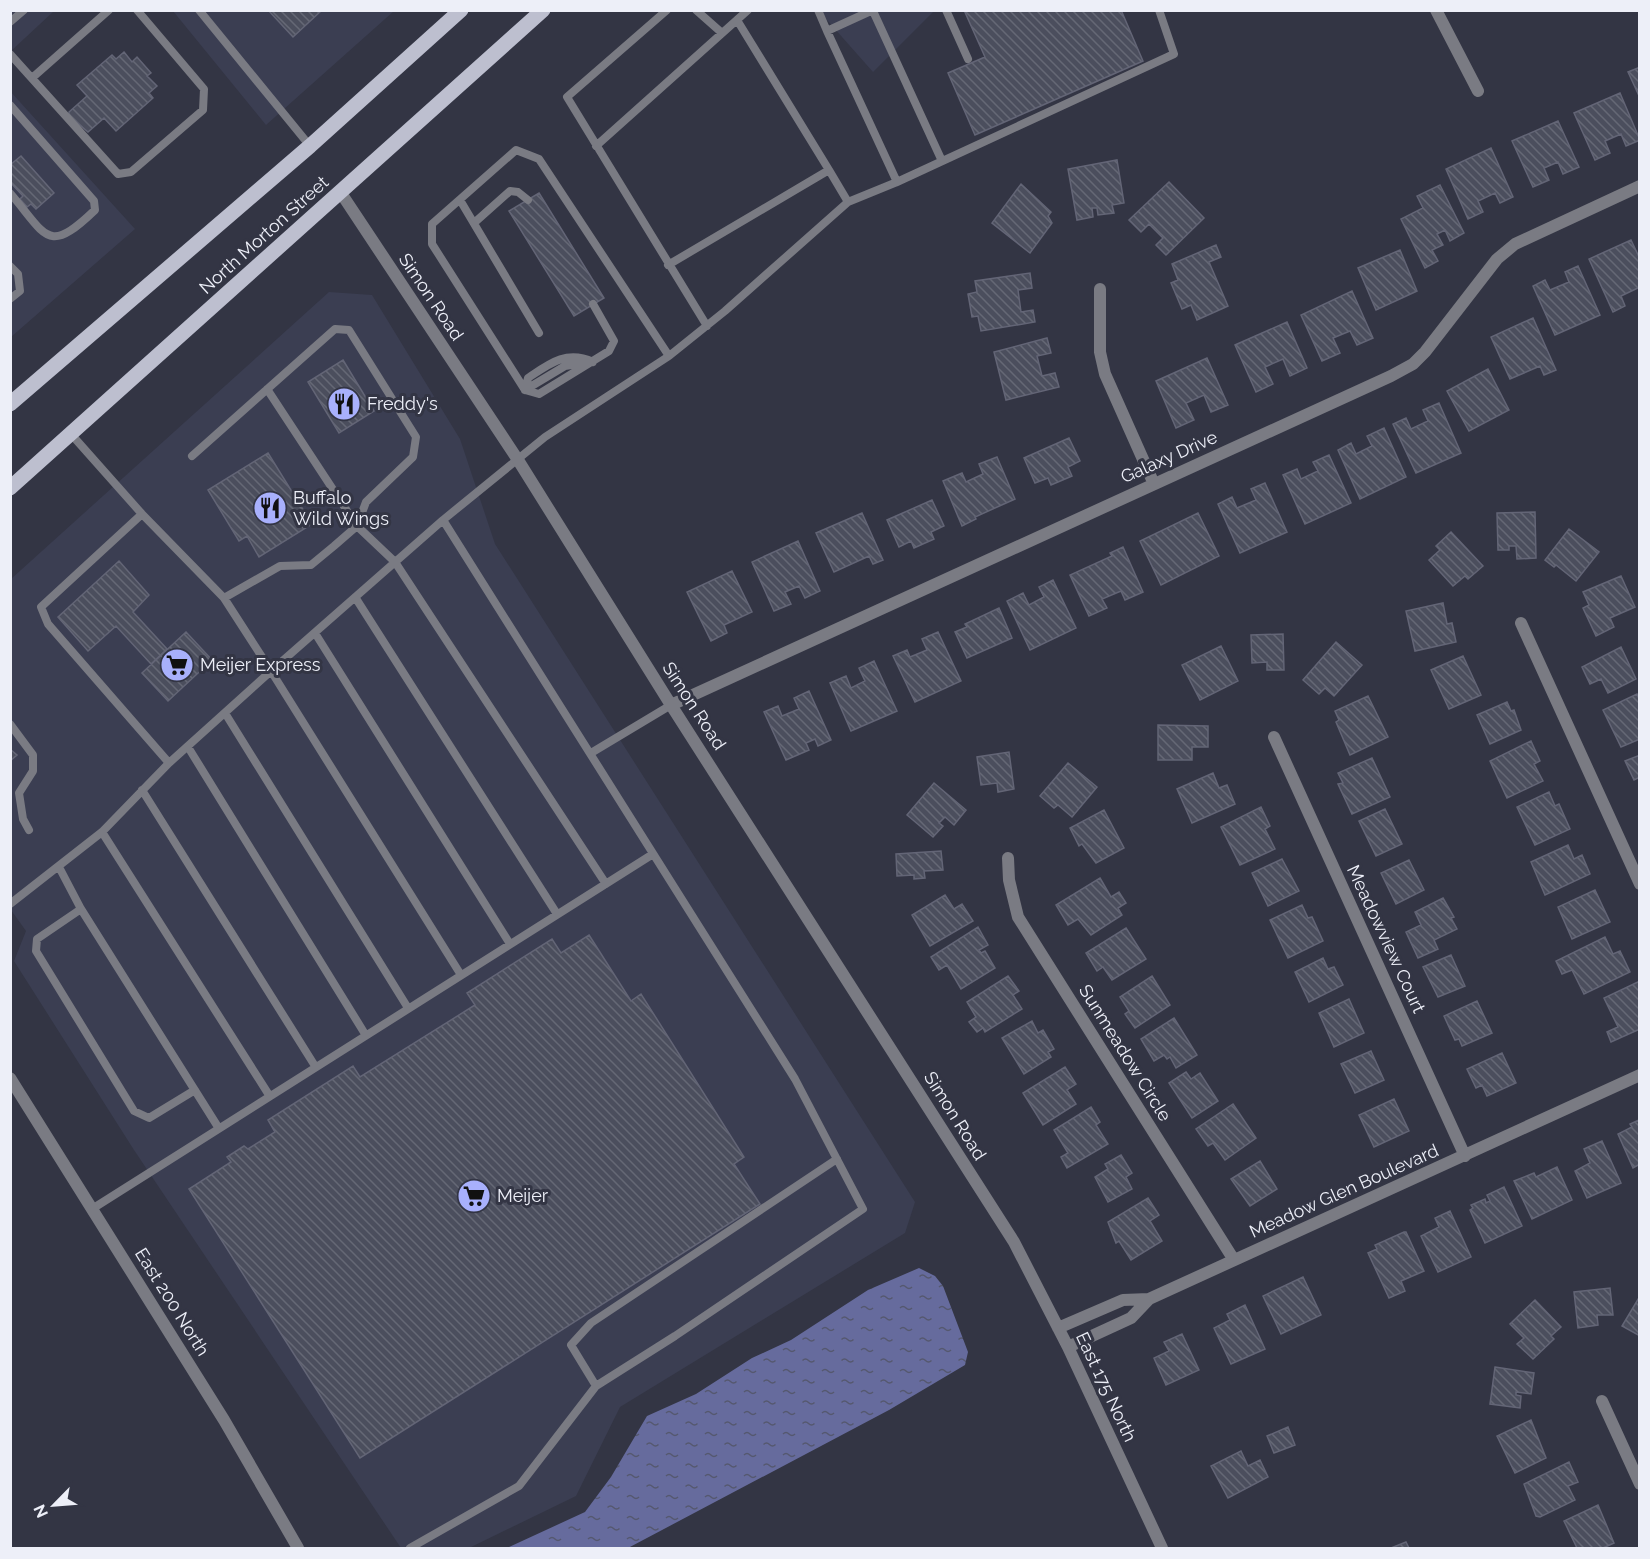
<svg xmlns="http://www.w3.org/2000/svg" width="1650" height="1559" viewBox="0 0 1650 1559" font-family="Raleway,sans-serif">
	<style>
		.built { fill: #3b3e52 }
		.water { fill: url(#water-ripples) }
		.building { fill: url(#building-back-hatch); stroke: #636576; stroke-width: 1.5 }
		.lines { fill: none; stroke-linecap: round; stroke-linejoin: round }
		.service { stroke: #7a7b83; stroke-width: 8 }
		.minor { stroke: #7a7b83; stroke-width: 12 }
		.primary { stroke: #bdbfcf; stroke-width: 15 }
		.labels { text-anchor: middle; stroke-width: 6; stroke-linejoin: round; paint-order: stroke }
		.street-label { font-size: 18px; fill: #edeff8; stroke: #333544 }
		.poi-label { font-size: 18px; fill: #edeff8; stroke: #333544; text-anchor: start }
	</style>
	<defs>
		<pattern id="water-ripples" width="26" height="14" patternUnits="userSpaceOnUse" patternTransform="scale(1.5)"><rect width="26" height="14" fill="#666b9d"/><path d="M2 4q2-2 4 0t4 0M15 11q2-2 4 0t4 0" fill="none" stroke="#55586f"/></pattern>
		<pattern id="building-back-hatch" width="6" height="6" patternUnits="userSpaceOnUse" patternTransform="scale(1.5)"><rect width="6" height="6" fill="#4b4e5d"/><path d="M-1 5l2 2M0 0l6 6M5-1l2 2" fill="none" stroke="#656875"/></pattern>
	</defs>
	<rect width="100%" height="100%" fill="#333544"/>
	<path class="built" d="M11,11H54L11,51Z
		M173,11H394L266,125Z
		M819,11H934L873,72Z
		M10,91L135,229L11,337H10Z
		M329,292L372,295L460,439L495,544L915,1202L905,1233L620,1407L576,1496L469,1548H401L134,1150L14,961L26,931L11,910V579Z"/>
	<path class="water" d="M919,1268L935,1276L943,1286L968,1352L965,1365L889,1410L628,1548H507L585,1512L611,1477L647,1416L696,1394L752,1358L791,1340L868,1290Z"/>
	<path class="building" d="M268,10H322L293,37Z
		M964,10H1121L1143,61L975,135L948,73L985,57Z
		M124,52L132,62L137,57L151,73L147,76L157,86L149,93L153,98L116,131L104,118L88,132L69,116V112L87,96L77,85L112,55L116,59Z
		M1640,67V98L1628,72Z
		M1620,93L1640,140L1626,146L1621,134L1605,141L1610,153L1595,160L1574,113Z
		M1558,121L1579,167L1563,174L1558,162L1544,168L1549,180L1533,187L1512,141Z
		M1491,148L1513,197L1500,203L1495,193L1478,201L1483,212L1468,219L1446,169Z
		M21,156L54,193L36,209L31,204L27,207L20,199L23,196L10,182V165Z
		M1117,160L1124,203L1112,205L1114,213L1098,215L1097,208H1092L1093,217L1077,220L1068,169Z
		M1169,182L1204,218L1166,255L1156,245L1163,238L1149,224L1141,232L1129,220Z
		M1021,184L1051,212L1048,216L1052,223L1030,253L992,223Z
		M1440,185L1464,233L1450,241L1445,230L1437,234L1443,245L1432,250L1438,261L1425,268L1401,219L1423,208L1417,196Z
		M539,193L604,298L574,316L509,211Z
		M1631,240L1640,259V287L1621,296L1625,306L1613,312L1589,259Z
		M1216,245L1221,257L1209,262L1228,306L1197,320L1191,305L1182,309L1171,283L1178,280L1172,264Z
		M1400,250L1417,291L1376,310L1358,268Z
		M1578,266L1600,315L1555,335L1533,286L1545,280L1550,290L1569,282L1565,272Z
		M1030,273L1032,288L1018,290L1021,312L1033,310L1035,322L981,331L978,316L972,317L968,294L977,292L975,281Z
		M1352,291L1373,338L1357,345L1350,331L1333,338L1340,353L1322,361L1301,315Z
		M1533,318L1556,370L1544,375L1540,366L1510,379L1491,337Z
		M1287,322L1307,368L1290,376L1283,359L1265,367L1273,384L1256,392L1235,345Z
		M1047,338L1051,353L1037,356L1042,376L1055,373L1059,387L1006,400L994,352Z
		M1207,358L1228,405L1211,412L1204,395L1186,403L1194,420L1176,428L1156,381Z
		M343,360L374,411L339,433L308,382Z
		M1488,369L1509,410L1469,431L1447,391Z
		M1439,403L1461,453L1416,473L1393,424L1406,418L1411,429L1428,421L1423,410Z
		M1384,428L1406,477L1360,499L1338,450L1351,443L1356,454L1372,446L1367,436Z
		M1069,438L1080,461L1068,467L1072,476L1051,485L1048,478L1035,483L1024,458Z
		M268,453L312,524L259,557L247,536L239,541L208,490Z
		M1329,455L1351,503L1305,524L1283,475L1297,469L1301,479L1318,471L1313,462Z
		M997,457L1015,499L975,517L976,519L962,526L943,481L962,473L966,482L983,474L979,464Z
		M1265,483L1287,532L1240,553L1218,504L1232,497L1237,508L1256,500L1251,489Z
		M932,500L944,526L931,532L934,539L914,548L911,541L899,547L887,520Z
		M1535,512L1536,558L1517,559L1516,546H1509V550H1498L1497,513Z
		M862,513L883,560L873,564L869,556L834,572L816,533Z
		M1198,513L1219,556L1161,585L1140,541Z
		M1569,529L1599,552L1576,581L1556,565L1554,567L1545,560Z
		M1451,532L1483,566L1468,579L1465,576L1453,586L1429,560L1440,550L1436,546Z
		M798,541L820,591L805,598L799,586L785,592L791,604L774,611L752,562Z
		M1123,547L1143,592L1125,600L1121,591L1102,599L1107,608L1089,616L1070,575L1112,556L1110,553Z
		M119,561L149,595L133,612L167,649L151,664L116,626L88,651L58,617Z
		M732,571L752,612L724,625L727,633L711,641L687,592Z
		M1621,576L1635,607L1610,618L1614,627L1596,636L1583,608L1589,605L1583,592Z
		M1053,580L1076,628L1030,650L1007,601L1023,593L1029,605L1044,597L1039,587Z
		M1443,603L1447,624L1452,623L1456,642L1415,651L1406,611Z
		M999,608L1012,638L967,658L955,632L967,627L965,624Z
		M186,632L212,660L168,701L142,673Z
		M938,632L961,681L915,702L893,656L907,650L910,657L927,650L922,639Z
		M1283,634L1284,670H1267V662L1252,663L1251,635Z
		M1336,642L1362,665L1334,696L1325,688L1319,694L1303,680Z
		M1221,646L1238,681L1200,700L1182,665Z
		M1621,647L1636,679L1608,693L1601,679L1590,684L1582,667Z
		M1463,656L1481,695L1449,709L1431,670Z
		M874,661L897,711L851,731L830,683L846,676L851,688L865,681L859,668Z
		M809,691L831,740L818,746L815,739L806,743L809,750L786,760L764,712L778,706L782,716L799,709L794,698Z
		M1637,694L1640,701V739L1621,747L1603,710Z
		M1368,696L1388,737L1350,755L1336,722L1339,720L1335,711Z
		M1507,702L1511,711L1514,710L1521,730L1490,744L1477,715Z
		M1158,725L1208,726V747H1192V760H1158Z
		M1531,741L1540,761L1534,764L1543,781L1507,798L1490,761Z
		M10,749L17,755L10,761Z
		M1009,752L1014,789L998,792L997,783L981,785L977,757Z
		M1640,755V777L1634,780L1625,761Z
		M1372,758L1390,797L1352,814L1338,784L1343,783L1338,773Z
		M1068,763L1097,787L1072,817L1058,805L1054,808L1040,796Z
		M1213,773L1219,788L1227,785L1235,804L1192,823L1177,789Z
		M934,783L966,810L954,825L945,817L939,823L943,826L933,837L907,815Z
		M1549,792L1555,806L1559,804L1570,829L1535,845L1517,807Z
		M1261,807L1270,826L1265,829L1275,849L1240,865L1221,827Z
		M1385,809L1402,844L1376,856L1359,821Z
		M1104,810L1124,848L1096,863L1082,844L1079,846L1070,828Z
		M1568,845L1574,859L1582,855L1590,874L1545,895L1531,862Z
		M941,851L943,870L924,871L925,878L914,879V875L897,876L896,854Z
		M1282,859L1299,891L1268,906L1252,873Z
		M1409,860L1424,890L1396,904L1381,873Z
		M1100,878L1111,897L1119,892L1126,903L1118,908L1122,915L1091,935L1078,919L1068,925L1056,905Z
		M1595,890L1610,922L1572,939L1558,907Z
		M945,895L954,909L962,904L973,921L930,946L912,915Z
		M1443,898L1454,917L1451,918L1457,929L1434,940L1438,949L1418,958L1406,932L1421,925L1415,912Z
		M1302,905L1308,918L1312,917L1323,941L1288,958L1270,920Z
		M978,927L988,945L979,950L981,953L985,951L995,968L961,989L947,965L939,970L931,957Z
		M1126,928L1146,959L1112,980L1103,967L1097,971L1086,953Z
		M589,935L631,1001L641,994L744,1157L734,1164L760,1204L360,1458L189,1189L231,1162L227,1157L244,1146L248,1149L275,1132L268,1120L353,1066L360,1077L475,1005L467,993L552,939L561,953Z
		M1605,937L1613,954L1620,951L1630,972L1584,994L1572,970L1562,974L1556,961Z
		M1451,955L1465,986L1438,997L1423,967Z
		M1323,958L1328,969L1334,967L1343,985L1309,1002L1295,972Z
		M1008,976L1019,991L1013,995L1022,1009L985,1032L983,1028L977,1032L969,1022L976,1017L967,1002Z
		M1152,976L1170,1005L1135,1028L1125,1014L1129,1011L1120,997Z
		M1640,981V1029L1611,1042L1607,1032L1618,1027L1604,998Z
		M1349,999L1364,1033L1334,1047L1319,1013Z
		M1477,1001L1492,1033L1462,1046L1459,1039L1455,1040L1444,1016Z
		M1174,1018L1197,1055L1176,1068L1170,1057L1167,1059L1164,1055L1154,1061L1141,1039Z
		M1032,1021L1038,1033L1043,1030L1054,1049L1048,1052L1051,1057L1024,1074L1002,1038Z
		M1371,1051L1384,1080L1355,1093L1341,1064Z
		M1502,1053L1516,1083L1487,1096L1482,1085L1476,1088L1467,1069Z
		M1065,1067L1076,1084L1067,1090L1076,1104L1043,1125L1023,1093Z
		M1186,1072L1191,1079L1200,1073L1218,1101L1192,1118L1169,1083Z
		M1394,1099L1409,1131L1374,1147L1359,1115Z
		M1233,1104L1256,1138L1225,1160L1213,1143L1208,1146L1196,1129Z
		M1091,1107L1100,1122L1096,1125L1108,1144L1067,1168L1061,1157L1068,1153L1054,1130Z
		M1639,1120L1640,1164L1633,1168L1618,1134L1632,1127L1630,1124Z
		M1602,1141L1621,1183L1587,1198L1575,1171L1590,1163L1584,1149Z
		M1121,1155L1132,1173L1126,1177L1132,1189L1108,1202L1095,1177L1108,1169L1105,1164Z
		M1260,1161L1277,1189L1250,1206L1231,1179Z
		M1557,1167L1572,1200L1532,1219L1514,1181L1534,1173L1536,1177Z
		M1504,1187L1522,1226L1485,1243L1470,1210L1473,1208L1471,1205L1485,1199L1486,1203L1490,1201L1487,1195Z
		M1148,1198L1159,1215L1150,1221L1162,1241L1131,1260L1119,1241L1116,1243L1108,1222Z
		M1450,1211L1471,1257L1438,1272L1421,1236L1439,1227L1435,1218Z
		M1404,1232H1406L1424,1271L1401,1281L1405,1291L1389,1298L1368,1253L1377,1249L1375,1245Z
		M1303,1277L1321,1315L1281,1334L1263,1296Z
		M1610,1288L1613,1315H1597L1598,1325L1578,1328L1574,1292Z
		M1640,1296V1336L1622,1326Z
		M1535,1300L1561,1327L1551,1336L1554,1339L1533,1359L1517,1344L1524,1338L1510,1324Z
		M1245,1305L1265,1349L1231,1364L1214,1328L1230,1320L1227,1314Z
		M1182,1334L1199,1370L1166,1385L1154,1358L1169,1351L1164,1342Z
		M1495,1367L1534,1373L1531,1394L1516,1392V1395L1521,1396L1520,1408L1490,1404Z
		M1531,1420L1546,1458L1515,1473L1497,1436Z
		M1288,1427L1295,1445L1274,1453L1267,1436Z
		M1241,1451L1248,1466L1260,1460L1268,1477L1228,1498L1211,1466Z
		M1569,1462L1578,1482L1568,1486L1575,1500L1540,1517L1536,1516L1524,1484Z
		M1598,1505L1614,1543L1603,1548H1577L1564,1521Z
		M1406,1542L1409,1548H1391Z"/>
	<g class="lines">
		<path class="service" d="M199,10L310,146
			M667,10L567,97L707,326
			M696,10L722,33
			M818,10L827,31L873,10
			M946,10L968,59
			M873,11L942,161
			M737,20L829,170
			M10,22L24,10
			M10,54L118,174L131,172L203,110L204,89L137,10
			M32,78L109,10
			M10,105L94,201L95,210C47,256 47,236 10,193
			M596,146L748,10
			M897,182L1174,54L1159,10
			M460,200L539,333
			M474,223L510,191L518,192L528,200
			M668,265L829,170L848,202
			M10,266L18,274L20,291L10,299
			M669,356L725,311L848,202L897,182L827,31
			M267,389L357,526L395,562L606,884
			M525,390L528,378C550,363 567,350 593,362
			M525,390L565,366L590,362
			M71,434L142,514L224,598L271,671L443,520L795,1079L863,1209L675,1336L596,1386L519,1486L410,1548
			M192,456L335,329L349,330L416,437L413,457L366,502L357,526L334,546L311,565L280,566L224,598
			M142,514L41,607L48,624L169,763
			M443,520L545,437L669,356L539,159L516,150L432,224V244L525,390L539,394L609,351L614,341L593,304
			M355,597L557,914
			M315,633L510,944
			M225,713L408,1008
			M10,724L33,755V771L19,793L23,819L29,830
			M188,747L365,1034
			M591,753L671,705
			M142,790L315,1066
			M102,832L269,1095
			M59,867L81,909L218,1127
			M10,904L102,832L169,763L271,671L461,975
			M81,909L37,939L36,951L134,1111L149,1118L195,1090
			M92,1209L653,854
			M596,1386L571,1345L591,1323L837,1159"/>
		<path class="minor" d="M1436,10L1478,91
			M341,193L518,460L671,705L1014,1242L1068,1347L1162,1548
			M1100,289V352L1105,374L1154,484
			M1521,623L1640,884
			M671,705L1391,376L1413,364L1425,352L1497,259L1515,244L1640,186
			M1274,737L1465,1156
			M1008,858L1009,880L1018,917L1234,1260
			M10,1078L224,1420L298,1548
			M1058,1328L1123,1300L1149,1299
			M1068,1347L1131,1318L1149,1299L1640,1075
			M1602,1401L1640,1484"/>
		<path class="primary" d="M10,404L310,146L461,10
			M10,488L543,10"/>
	</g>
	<defs>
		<g id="restaurant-disc" transform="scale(1.725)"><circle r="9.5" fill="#a8b0fc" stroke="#333544"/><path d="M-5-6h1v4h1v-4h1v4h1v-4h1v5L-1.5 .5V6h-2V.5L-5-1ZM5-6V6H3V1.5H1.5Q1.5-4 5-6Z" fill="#111"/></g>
		<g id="supermarket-disc" transform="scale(1.725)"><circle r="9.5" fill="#a8b0fc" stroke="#333544"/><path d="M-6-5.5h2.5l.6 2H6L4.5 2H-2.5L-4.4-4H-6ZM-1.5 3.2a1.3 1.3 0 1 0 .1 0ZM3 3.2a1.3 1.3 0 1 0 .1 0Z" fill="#111"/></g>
	</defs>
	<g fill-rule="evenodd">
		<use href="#restaurant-disc" x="344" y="404"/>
		<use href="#restaurant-disc" x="270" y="508"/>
		<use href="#supermarket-disc" x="177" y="665"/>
		<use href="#supermarket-disc" x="474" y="1196"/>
	</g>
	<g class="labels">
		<g class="street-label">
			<text transform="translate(264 235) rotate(-42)" y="6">North Morton Street</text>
			<text transform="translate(431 297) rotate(56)" y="6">Simon Road</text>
			<text transform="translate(1169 457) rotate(-24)" y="6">Galaxy Drive</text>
			<text transform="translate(694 706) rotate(57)" y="6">Simon Road</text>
			<text transform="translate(1386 939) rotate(65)" y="6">Meadowview Court</text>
			<text transform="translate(1125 1053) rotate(58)" y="6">Sunmeadow Circle</text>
			<text transform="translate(955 1116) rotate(58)" y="6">Simon Road</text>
			<text transform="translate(1344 1191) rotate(-24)" y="6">Meadow Glen Boulevard</text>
			<text transform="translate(172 1302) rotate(58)" y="6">East 200 North</text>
			<text transform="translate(1106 1387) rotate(65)" y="6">East 175 North</text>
		</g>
		<g class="poi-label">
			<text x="367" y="410">Freddy's</text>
			<text x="293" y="504">Buffalo<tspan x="293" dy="21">Wild Wings</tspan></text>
			<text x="200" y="671">Meijer Express</text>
			<text x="497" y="1202">Meijer</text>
		</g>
	</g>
	<rect width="1650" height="1559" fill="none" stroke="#edeff8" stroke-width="24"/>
	<g transform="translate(54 1505) rotate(245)" stroke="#333544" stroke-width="4.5" paint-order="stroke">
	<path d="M0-4.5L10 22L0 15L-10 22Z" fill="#edeff8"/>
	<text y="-9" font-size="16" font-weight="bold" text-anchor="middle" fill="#edeff8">N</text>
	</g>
</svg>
